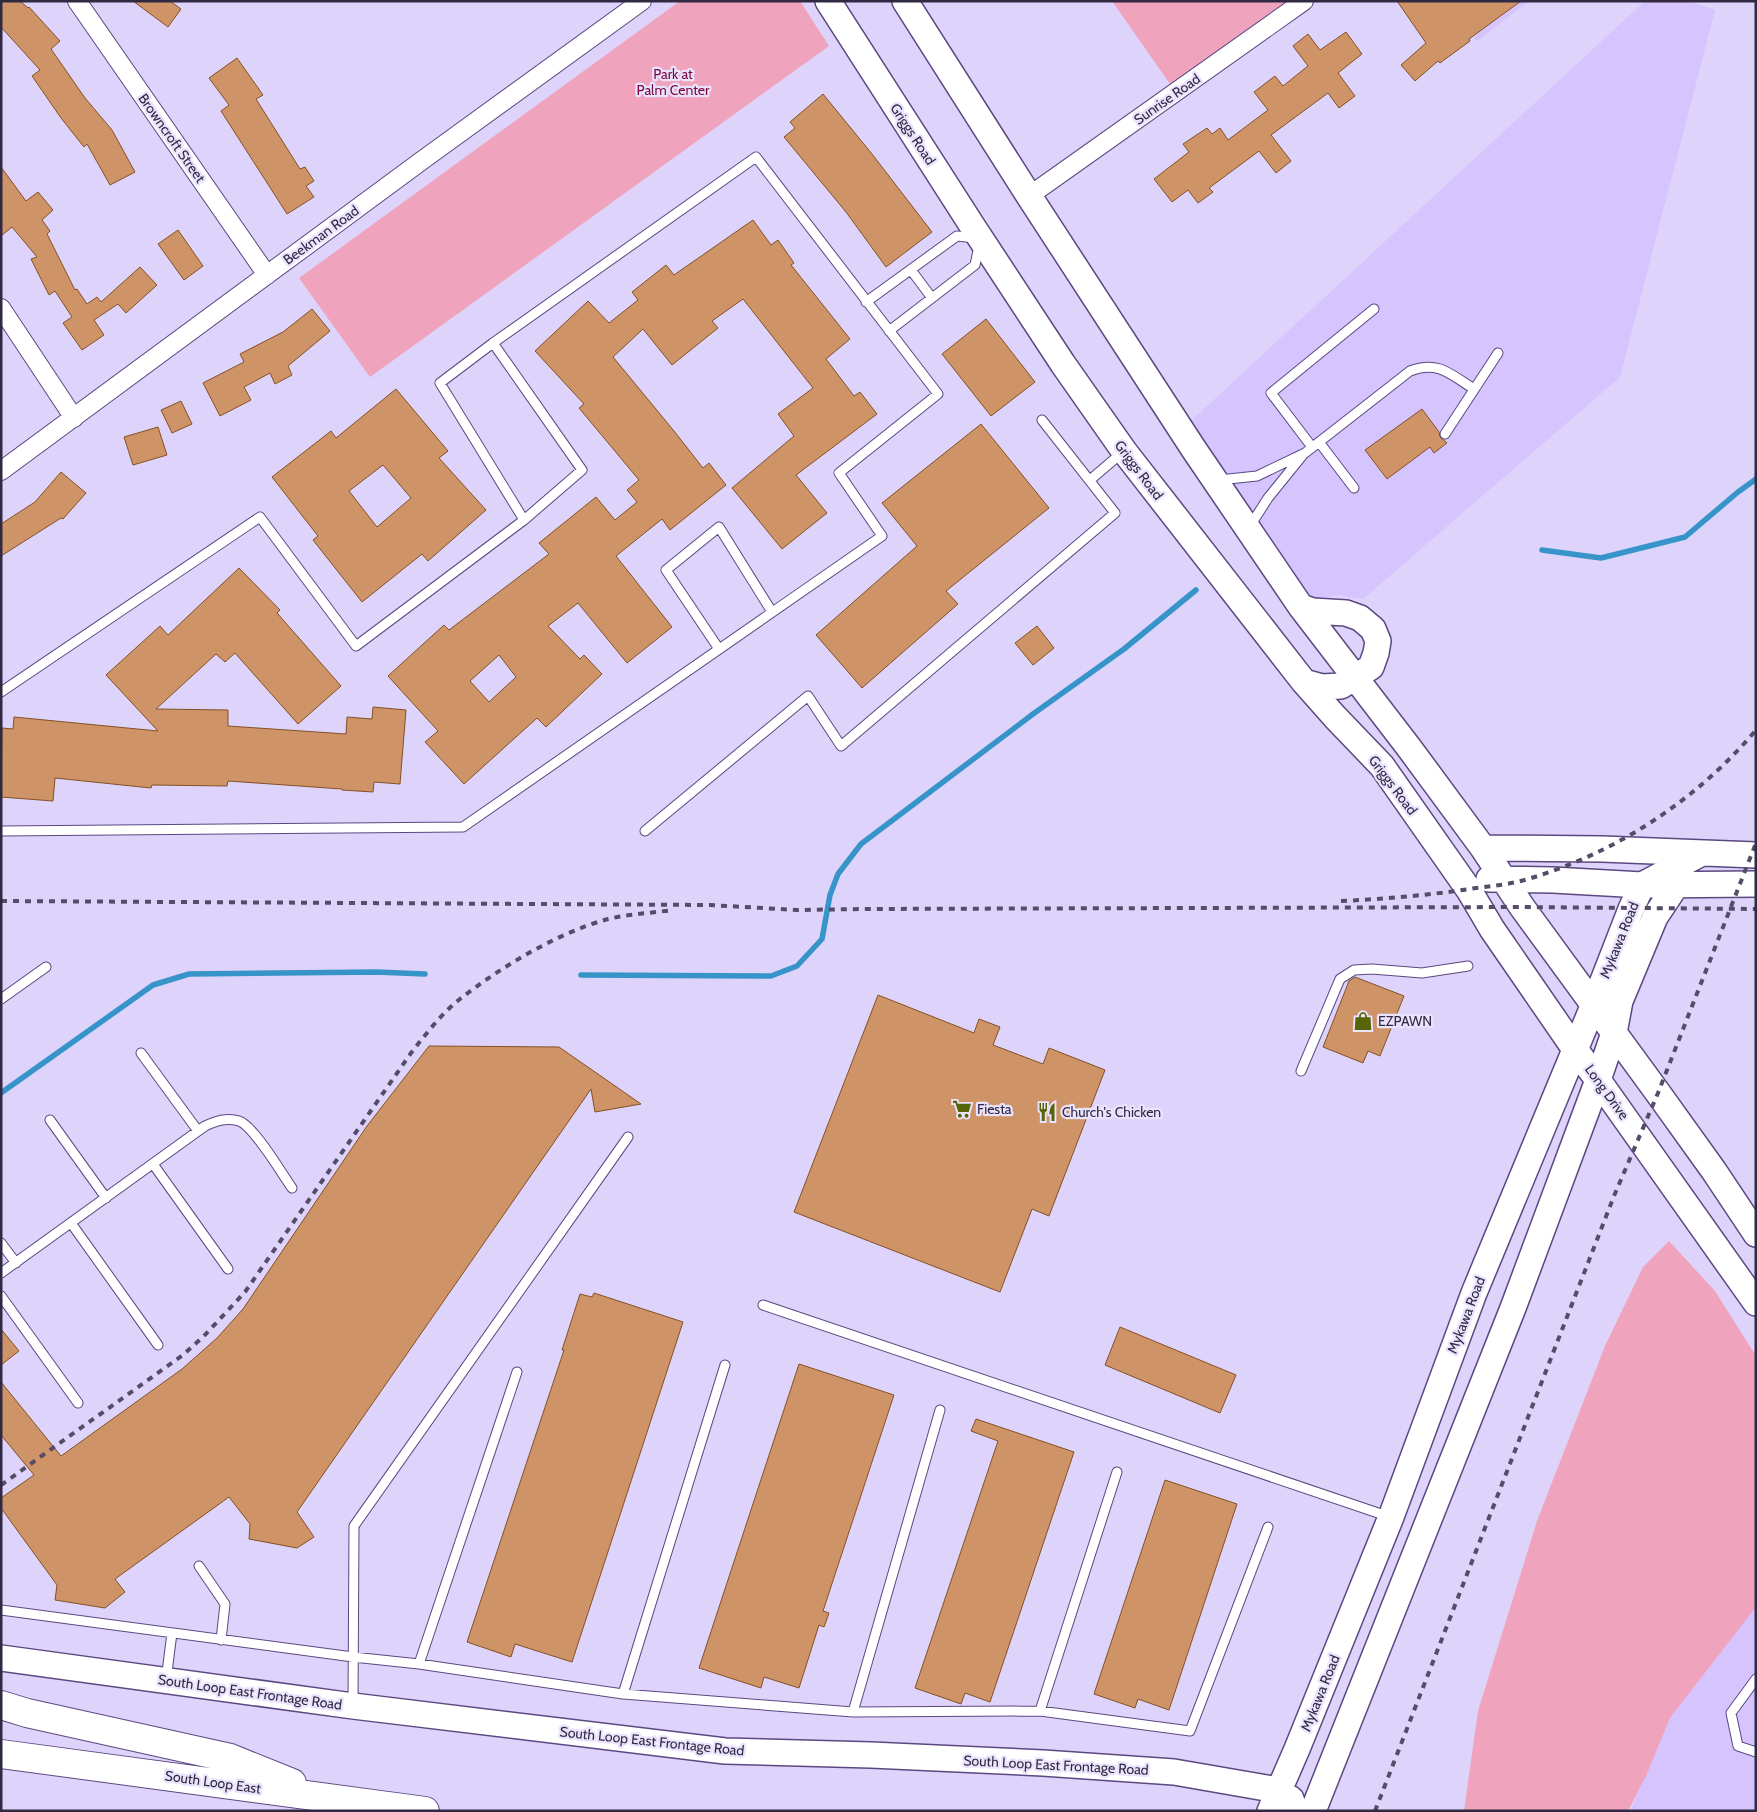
<svg xmlns="http://www.w3.org/2000/svg" width="1757" height="1812" viewBox="0 0 1757 1812" font-family="Cabin,sans-serif">
	<style>
		.built { fill: #d5c4fe }
		.green { fill: #f0a3bc }
		.lines { fill: none; stroke-linecap: round; stroke-linejoin: round }
		.stream { stroke: #3694c9; stroke-width: 5.5 }
		.building { fill: #ce9468; stroke: #845024; fill-rule: evenodd }
		.lane-casing { stroke: #5b4880; stroke-width: 11 }
		.street-casing { stroke: #5b4880; stroke-width: 20 }
		.secondary-casing { stroke: #5b4880; stroke-width: 28 }
		.highway-casing { stroke: #5b4880; stroke-width: 30 }
		.lane { stroke: #fff; stroke-width: 9 }
		.street { stroke: #fff; stroke-width: 18 }
		.secondary { stroke: #fff; stroke-width: 25 }
		.highway { stroke: #fff; stroke-width: 28 }
		.rail { stroke: #554c68; stroke-width: 4; stroke-dasharray: 6 6; stroke-linecap: butt }
		.labels { text-anchor: middle; stroke-width: 4.5; stroke-linejoin: round; paint-order: stroke }
		.park-label { font-size: 14px; fill: #7b0a42; stroke: #eae3fd }
		.street-label { font-size: 14px; fill: #312942; stroke: #eae3fd }
		.poi-label { font-size: 14px; fill: #312942; stroke: #eae3fd; text-anchor: start }
	</style>
	<rect width="100%" height="100%" fill="#ded3fb"/>
	<path class="built" d="M1447,1H1529L1477,41Z
		M1645,1H1688L1715,10L1620,377L1363,599L1339,595L1312,599L1303,593L1190,425L1192,420Z
		M1756,1607V1811H1630L1670,1718Z"/>
	<path class="green" d="M680,1H800L829,46L370,377L299,278Z
		M1112,1H1287L1170,84Z
		M1669,1241L1715,1291L1756,1356V1607L1670,1718L1646,1776L1628,1811H1464L1478,1711L1537,1521L1605,1346L1643,1267Z"/>
	<g class="lines">
		<path class="stream" d="M1542,550L1601,558L1685,537L1738,492L1756,479
			M581,975L771,976L797,966L822,939L830,895L838,874L861,844L1033,714L1124,649L1196,590
			M1,1093L153,985L189,974L376,972L425,974"/>
	</g>
	<path class="building" d="M1,1H20L28,8L29,7L60,41L51,49L85,98L112,130L135,172L110,185L87,144L84,147L61,118L32,76L40,70L1,27Z
		M133,1H170L181,9L168,27Z
		M1397,1H1521L1469,39L1470,41L1440,63L1438,61L1415,81L1401,65L1426,43Z
		M1346,32L1362,54L1338,73L1355,96L1339,108L1328,93L1271,135L1291,161L1276,173L1259,151L1209,188L1213,192L1198,203L1188,190L1172,202L1154,179L1189,152L1183,144L1207,128L1212,134L1220,128L1228,140L1268,110L1254,92L1275,76L1283,86L1308,66L1293,46L1308,34L1320,50Z
		M237,58L263,95L256,99L300,169L305,167L314,181L306,186L314,197L287,214L221,111L229,105L209,78Z
		M823,94L872,154L932,232L886,267L846,212L784,137L795,128L790,122Z
		M1,167L26,201L38,192L53,210L42,220L50,231L47,234L75,290L77,289L87,304L97,297L101,302L140,267L157,285L126,313L118,304L94,320L104,335L82,350L63,323L72,317L55,291L49,295L31,259L37,257L12,227L1,236Z
		M753,220L771,245L778,240L794,263L791,265L850,339L826,359L854,396L860,392L877,414L796,475L827,513L782,549L732,488L794,436L778,414L813,388L743,299L712,321L718,328L672,365L643,329L613,357L674,431L703,468L709,463L726,485L670,530L662,519L616,556L672,627L627,663L578,603L548,626L580,659L584,655L602,674L546,727L537,718L464,784L425,742L438,731L388,676L444,625L449,630L549,554L539,543L596,497L615,520L637,502L627,490L639,480L579,408L584,404L535,351L588,301L609,323L638,300L632,292L666,265L674,275ZM499,655L516,677L489,702L470,681Z
		M178,230L203,266L184,280L158,244Z
		M312,309L330,331L288,366L292,375L275,384L270,373L244,387L251,400L220,416L203,383L244,362L240,354L283,332Z
		M986,319L1035,382L991,416L942,354Z
		M396,389L448,451L439,458L486,510L428,561L422,554L362,602L313,540L318,536L272,477L331,431L336,438ZM383,465L411,498L377,527L349,491Z
		M181,401L192,424L172,433L161,410Z
		M1422,409L1439,432L1440,437L1447,443L1434,453L1430,447L1387,479L1365,450Z
		M981,424L1049,508L946,591L958,604L862,688L816,635L917,546L882,503Z
		M158,427L167,455L133,465L124,437Z
		M61,472L86,493L63,519L61,518L1,556V524L35,502Z
		M239,568L280,610L277,613L341,686L298,724L235,653L225,662L216,654L156,709L228,710V726L346,734L347,717L372,719L373,707L406,710L400,784L374,782L373,792L342,790V789L228,781L227,786L152,785L151,788L55,778L53,801L1,797L2,728L13,729L14,717L158,731L106,675L160,626L168,635Z
		M1037,626L1054,648L1033,665L1015,643Z
		M1355,977L1404,996L1380,1056L1368,1051L1363,1063L1323,1047L1349,981Z
		M878,995L974,1033L979,1019L1000,1027L993,1045L1043,1064L1049,1048L1105,1070L1049,1216L1032,1209L1000,1292L794,1212Z
		M429,1046L559,1047L641,1104L595,1112L591,1089L297,1512L314,1537L297,1548L249,1539L250,1524L229,1497L115,1579L125,1592L105,1608L55,1600L57,1585L1,1508V1498L34,1475L1,1435V1382L61,1456L182,1369L217,1338L243,1309L367,1126Z
		M594,1293L683,1322L572,1662L515,1644L511,1657L467,1642L564,1350H562L580,1294L592,1297Z
		M1120,1327L1236,1375L1220,1413L1105,1365Z
		M1,1329L19,1351L1,1365Z
		M799,1364L894,1395L823,1611L829,1613L824,1627L819,1625L799,1688L764,1677L761,1688L699,1668Z
		M976,1419L1074,1452L990,1702L965,1693L961,1704L915,1688L998,1441L971,1431Z
		M1165,1480L1237,1504L1169,1710L1138,1699L1135,1708L1094,1694Z"/>
	<g class="lines">
		<g class="lane-casing">
			<path id="lane" d="M911,270L932,298
				M866,302L957,236L975,238
				M889,331L975,265L979,246
				M493,343L440,383L524,520
				M1445,434L1498,353
				M1319,442L1354,488
				M1312,447L1271,393L1374,309
				M1090,480L1124,451
				M1219,480L1257,476L1305,453L1410,371C1439,360 1451,375 1474,389
				M1250,526L1268,498L1302,456
				M719,649L666,570L719,527L772,612
				M1,692L260,517L356,646L524,520L582,470L493,343L756,157L938,394L839,473L882,536L463,827L1,831
				M645,831L808,696L841,746L1115,513L1042,420
				M1,999L46,967
				M141,1053L198,1131
				M1301,1071L1340,979L1354,970L1372,969L1422,973L1468,966
				M50,1120L106,1198
				M153,1164L228,1269
				M71,1223L158,1345
				M1,1243L16,1263
				M1,1273L205,1126C216,1121 227,1117 239,1121C254,1126 282,1174 292,1188
				M1,1296L78,1403
				M763,1305L1390,1517
				M199,1566L225,1604L221,1640
				M1,1610L353,1657L419,1664L623,1694L853,1712L1040,1711L1190,1731L1268,1527
				M419,1664L517,1372
				M1756,1679L1731,1713L1738,1746L1756,1752
				M166,1680L172,1633
				M623,1694L725,1365
				M353,1704L354,1526L628,1137
				M1040,1711L1117,1472
				M853,1712L940,1410"/>
		</g>
		<g class="street-casing">
			<path id="street" d="M77,1L267,275
				M1029,196L1304,1
				M1,308L74,418
				M1,471L424,159L642,1"/>
		</g>
		<g class="secondary-casing">
			<path id="secondary" d="M828,1L973,227L1063,364L1124,451L1304,682L1335,717L1382,766L1469,890L1492,929L1574,1048L1598,1080L1756,1303
				M905,1L1029,196L1193,448L1301,607L1410,749L1483,848L1522,907L1658,1093L1714,1171L1756,1234
				M1301,607L1313,611L1346,613L1360,618L1373,629L1378,641L1376,653L1371,667L1341,686L1322,687L1304,682
				M1483,848L1602,849L1756,855
				M1489,879L1553,880L1642,885L1756,884
				M1,1658L353,1706L725,1751L871,1755L1043,1763L1174,1772L1278,1790L1291,1799L1295,1811
				M1270,1811L1297,1749L1391,1517L1474,1293L1594,1004L1631,909L1642,885L1702,853
				M1313,1811L1513,1308L1598,1080L1614,1033L1620,1001L1655,917L1677,884"/>
		</g>
		<g class="highway-casing">
			<path id="highway" d="M1,1705L27,1713L230,1758L292,1783
				M1,1754L425,1811"/>
		</g>
		<use href="#lane" class="lane"/>
		<use href="#street" class="street"/>
		<use href="#secondary" class="secondary"/>
		<use href="#highway" class="highway"/>
		<path class="rail" d="M1,901L710,905L797,910L861,909L1522,907L1756,909
			M1341,901C1386,899 1431,895 1476,888C1494,886 1511,884 1528,879C1616,853 1697,800 1756,730
			M1,1485L183,1355L204,1336L245,1292L411,1053C426,1034 441,1014 460,999C501,967 557,933 608,919C629,914 651,913 673,910
			M1375,1811L1614,1196L1658,1093L1756,843"/>
	</g>
	<defs>
		<g id="shop-bare" transform="scale(1.5)"><path d="M-5-2.5h2.3a2.7 3.5 0 0 1 5.4 0H5L5.5 6h-11ZM-1.5-2.5h3a1.5 2.3 0 0 0-3 0Z" fill="#576408" stroke="#eae3fd" stroke-width="2.5" paint-order="stroke"/></g>
		<g id="supermarket-bare" transform="scale(1.5)"><path d="M-6-5.5h2.5l.6 2H6L4.5 2H-2.5L-4.4-4H-6ZM-1.5 3.2a1.3 1.3 0 1 0 .1 0ZM3 3.2a1.3 1.3 0 1 0 .1 0Z" fill="#576408" stroke="#eae3fd" stroke-width="2.5" paint-order="stroke"/></g>
		<g id="restaurant-bare" transform="scale(1.5)"><path d="M-5-6h1v4h1v-4h1v4h1v-4h1v5L-1.5 .5V6h-2V.5L-5-1ZM5-6V6H3V1.5H1.5Q1.5-4 5-6Z" fill="#576408" stroke="#eae3fd" stroke-width="2.5" paint-order="stroke"/></g>
	</defs>
	<g fill-rule="evenodd">
		<use href="#shop-bare" x="1363" y="1021"/>
		<use href="#supermarket-bare" x="962" y="1109"/>
		<use href="#restaurant-bare" x="1047" y="1112"/>
	</g>
	<g class="labels">
		<g class="park-label">
			<text x="673" y="79">Park at<tspan x="673" dy="16">Palm Center</tspan></text>
		</g>
		<g class="street-label">
			<text transform="translate(1167 99) rotate(-35)" y="5">Sunrise Road</text>
			<text transform="translate(913 134) rotate(57)" y="5">Griggs Road</text>
			<text transform="translate(172 138) rotate(55)" y="5">Browncroft Street</text>
			<text transform="translate(321 235) rotate(-36)" y="5">Beekman Road</text>
			<text transform="translate(1139 470) rotate(53)" y="5">Griggs Road</text>
			<text transform="translate(1393 785) rotate(53)" y="5">Griggs Road</text>
			<text transform="translate(1619 940) rotate(-68)" y="5">Mykawa Road</text>
			<text transform="translate(1607 1092) rotate(54)" y="5">Long Drive</text>
			<text transform="translate(1466 1315) rotate(-69)" y="5">Mykawa Road</text>
			<text transform="translate(250 1692) rotate(8)" y="5">South Loop East Frontage Road</text>
			<text transform="translate(1320 1693) rotate(-68)" y="5">Mykawa Road</text>
			<text transform="translate(652 1741) rotate(6)" y="5">South Loop East Frontage Road</text>
			<text transform="translate(1056 1765) rotate(3)" y="5">South Loop East Frontage Road</text>
			<text transform="translate(213 1782) rotate(8)" y="5">South Loop East</text>
		</g>
		<g class="poi-label">
			<text x="1378" y="1026">EZPAWN</text>
			<text x="977" y="1114">Fiesta</text>
			<text x="1062" y="1117">Church's Chicken</text>
		</g>
	</g>
	<rect width="1757" height="1812" fill="none" stroke="#312942" stroke-width="5"/>
</svg>
